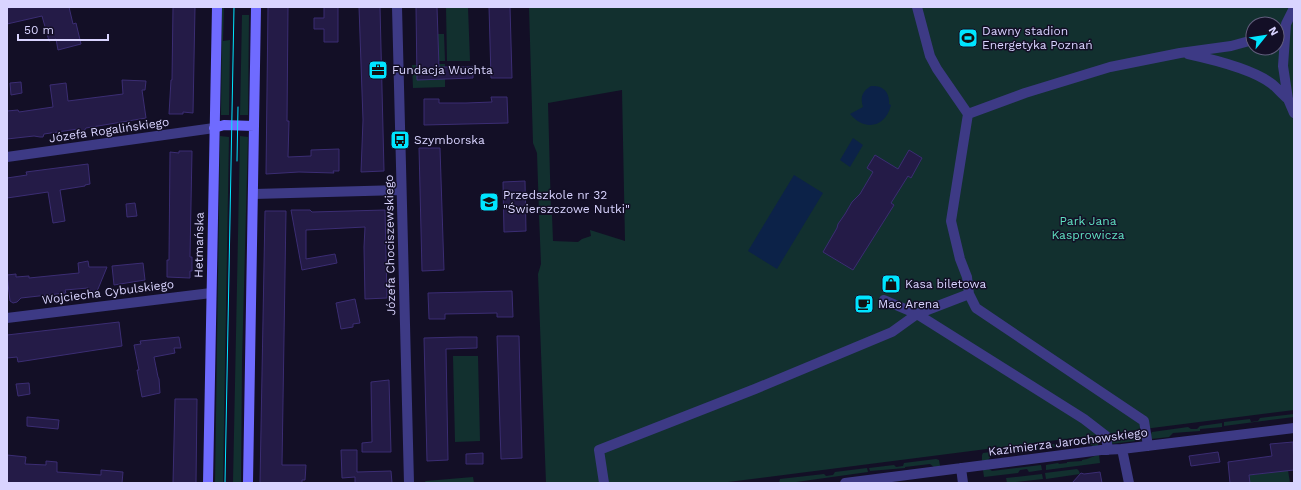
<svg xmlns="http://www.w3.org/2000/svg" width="1301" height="490" viewBox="0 0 1301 490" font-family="'Work Sans',sans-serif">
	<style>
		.green { fill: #12302f; fill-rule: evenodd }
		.water { fill: #0c2248 }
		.building { fill: #241b47; stroke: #3b2d73 }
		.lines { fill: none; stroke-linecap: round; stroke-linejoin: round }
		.street { stroke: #3d3a85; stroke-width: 10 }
		.secondary { stroke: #6f6bff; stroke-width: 10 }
		.tram { stroke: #00e5ff; stroke-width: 1 }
		.labels { text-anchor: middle; stroke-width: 3; stroke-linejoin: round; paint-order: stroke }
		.poi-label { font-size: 12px; fill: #d9d4ff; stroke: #130f26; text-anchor: start }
		.street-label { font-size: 12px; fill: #d9d4ff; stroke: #130f26 }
		.park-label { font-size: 12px; fill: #5fe0c0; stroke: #130f26 }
	</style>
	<rect width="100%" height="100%" fill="#130f26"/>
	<path class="green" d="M222,7H224L223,41L230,40L229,115H221Z
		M446,7H468L470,61H447Z
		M529,7H1294V410L720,483H546L538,274L541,264L539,215H552L553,241L578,242L582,239L591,236L590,230L625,241L622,90L548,103L551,212L539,213L537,153L533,143ZM1253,24H1277V48H1253Z
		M242,15H249L248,115H240Z
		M438,34H444L445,61H439Z
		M439,64H445V87L413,88L412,65H417L418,80H438Z
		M220,136L229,137L223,483H215Z
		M240,136L248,137L242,362L241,483H233Z
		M453,356H478L480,441L455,442Z
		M1294,414V417L1224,426V422L1250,419L1251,422L1258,421L1260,418Z
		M1222,423V427L1200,429V431L1173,433L1169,437L1151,439V434L1152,432L1188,427L1191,429H1197L1200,426Z
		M1141,433L1144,440L1110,444L1109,437Z
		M1096,439L1098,441V446H1093L1088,443L1041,449L1040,446L1067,442L1069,445L1076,444L1078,441Z
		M1038,446L1039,450L991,456L988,460L982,461V455L983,453L999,451L1001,453H1007L1009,450Z
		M1099,455L1100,463L1046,470V465L1058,463L1059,464L1067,463V462L1082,461V460C1089,459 1093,456 1099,455Z
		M936,459L939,460L940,466L934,467L930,464L905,467V468L870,471L869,468L894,465L896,467L903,466L904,463Z
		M1041,465L1042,470L1029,472L1027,469L1020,470L1018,473L984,477L983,470L989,469L992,471Z
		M867,468L868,472L789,483H779L780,479L824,474L826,476L833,475L835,472Z
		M1077,469L1079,471L1080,474L1046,479L1045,473Z
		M1288,470L1290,483H1250L1249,475Z
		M1042,474L1043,479L1007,483L1006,478Z
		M473,477L474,483H423L426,481Z"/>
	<path class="water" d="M871,86C883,85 890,92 889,104L891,105C886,127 865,132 850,114L863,107C860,98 862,91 871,86Z
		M853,138L863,145L850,167L840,160Z
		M794,175L823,193L777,269L748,251Z"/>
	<path class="building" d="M16,7H69L73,24L76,23L81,44L58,50L56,39L49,41L42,16L7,24V8Z
		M173,7H195L193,113L183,112V114H169L171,80H172Z
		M268,7H288L287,121H289L288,157L311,156V150L339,149V171H333L334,173L299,172L266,174Z
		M324,7H338V42H324V29H314V18H324Z
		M359,7H380L384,171L361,172L363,120Z
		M416,7H437L439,67H473V78L417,80Z
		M489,7H510L512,78H491Z
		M122,80L146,81L145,90H142L146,118L86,128L82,134L78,129L44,134L43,137H40L34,136L7,139V111L18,110L19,112L53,107L50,85L66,83L68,101L123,94Z
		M21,82L22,93L11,95L10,83Z
		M491,97H507L508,123L424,125V99H439V103H466L492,102Z
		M419,148H440L444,270L422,271Z
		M909,150L922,158L911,178L908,176L891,203L894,205L853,270L823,252L837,228L838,224L845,214L852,202L860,194L873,172L867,168L875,155L898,169Z
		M179,151H192L190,257H192V271H190V278L167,277V260H169L170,152L179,153Z
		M88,164L90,184L85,185V186L60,190L65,221L53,223L48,192L7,198V178L27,175L26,172Z
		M525,181L526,231L504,232L503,182Z
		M135,203L137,216L127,217L126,204Z
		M291,210H310L312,212L385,210L387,298L365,299L364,247L365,227L306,230V259L335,254L337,263L302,270Z
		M265,211H286L282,465H306L305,480H302V483H260Z
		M88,261L89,267H107L98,289L95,292H92L88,288L65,290L66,293L21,298L17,302L13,303L10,301L7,275L16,274V277L29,276V278L79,273L78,263Z
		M143,263L145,280L114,285L112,266Z
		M891,275L899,282L890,293L882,286Z
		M512,291L513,317H497V313L445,314V319H429L428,293Z
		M355,299L360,323L353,324V327L341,329L336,303Z
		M119,322L122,346L18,362L17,357L7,358V335Z
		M497,336H519L522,458L501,459Z
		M179,337L181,348H174L175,353L154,357L158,377L159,379L160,393L142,397L137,370H139L134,345L141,344L140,341Z
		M460,337H477V348L446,349L448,460L427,461L424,338Z
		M389,380L391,452H362V443L372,442L371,382Z
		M29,383L30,394L18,396L16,384Z
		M175,399H197L196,483H173Z
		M27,417L59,420L58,429L27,426Z
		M1293,442L1294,470L1249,475L1250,483H1230L1228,462L1272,456L1270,444Z
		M341,450H357V472L391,471L392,483H355V477L342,478Z
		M1218,452L1220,462L1191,466L1189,456Z
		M483,453V464H466V454Z
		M7,455L26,457L25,464L46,465V461L57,462V472L101,475V470L123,472L122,483H7Z
		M1100,472L1102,483H1072L1081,473L1084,474Z"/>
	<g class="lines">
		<path class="street" d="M397,7L409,483
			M917,7L930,56L937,69L968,114L951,221L960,259L967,277L969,294L976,308L1144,421L1148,446
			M1294,8L1286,24L1283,66L1288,99L1294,113
			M1188,54C1211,59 1253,69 1272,84C1277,88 1282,94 1288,99
			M968,114L1025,93L1110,67L1180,53L1231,46L1253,40
			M7,157L214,128
			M253,194L401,190
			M884,300L917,314L1084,419L1106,436L1108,450
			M7,318L211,293
			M1122,449L1129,483
			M961,468L963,483
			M604,483L599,450L755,389L892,332L917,314L969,294
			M845,483L1101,450L1122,449L1294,428"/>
		<path class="secondary" d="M214,128L224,125L254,126
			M208,483L217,7
			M248,483L256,7"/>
		<path class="tram" d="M237,161L238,107
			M225,483L234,7"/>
	</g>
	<defs>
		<g id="stadium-square" transform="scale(1)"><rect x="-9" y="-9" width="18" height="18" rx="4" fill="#00e5ff" stroke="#130f26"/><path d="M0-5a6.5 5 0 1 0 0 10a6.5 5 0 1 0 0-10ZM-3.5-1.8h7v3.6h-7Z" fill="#111"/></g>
		<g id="office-square" transform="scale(1)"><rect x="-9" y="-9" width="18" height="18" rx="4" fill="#00e5ff" stroke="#130f26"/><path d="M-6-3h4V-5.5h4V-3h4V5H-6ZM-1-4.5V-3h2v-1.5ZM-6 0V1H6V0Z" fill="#111"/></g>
		<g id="bus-square" transform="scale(1)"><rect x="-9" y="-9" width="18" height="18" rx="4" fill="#00e5ff" stroke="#130f26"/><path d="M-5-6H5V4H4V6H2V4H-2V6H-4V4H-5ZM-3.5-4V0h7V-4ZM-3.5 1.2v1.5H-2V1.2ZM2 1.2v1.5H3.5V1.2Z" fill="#111"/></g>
		<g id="school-square" transform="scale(1)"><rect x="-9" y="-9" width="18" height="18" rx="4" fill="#00e5ff" stroke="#130f26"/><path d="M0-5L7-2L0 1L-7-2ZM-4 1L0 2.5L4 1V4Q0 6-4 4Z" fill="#111"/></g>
		<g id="shop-square" transform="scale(1)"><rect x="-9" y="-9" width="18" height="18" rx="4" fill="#00e5ff" stroke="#130f26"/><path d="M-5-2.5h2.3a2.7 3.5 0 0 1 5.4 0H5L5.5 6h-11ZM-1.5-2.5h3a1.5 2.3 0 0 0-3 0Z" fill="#111"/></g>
		<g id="cafe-square" transform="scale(1)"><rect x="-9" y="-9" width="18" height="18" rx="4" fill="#00e5ff" stroke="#130f26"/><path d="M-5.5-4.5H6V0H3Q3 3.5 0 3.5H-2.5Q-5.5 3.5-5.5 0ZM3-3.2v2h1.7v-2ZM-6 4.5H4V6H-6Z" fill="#111"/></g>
	</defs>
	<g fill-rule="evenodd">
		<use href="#stadium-square" x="968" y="38"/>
		<use href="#office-square" x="378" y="70"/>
		<use href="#bus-square" x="400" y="140"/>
		<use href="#school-square" x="489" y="202"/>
		<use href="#shop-square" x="891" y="284"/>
		<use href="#cafe-square" x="864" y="304"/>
	</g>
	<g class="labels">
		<g class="poi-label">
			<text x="982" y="35">Dawny stadion<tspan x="982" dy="14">Energetyka Poznań</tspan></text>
			<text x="392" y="74">Fundacja Wuchta</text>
			<text x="414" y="144">Szymborska</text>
			<text x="503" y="199">Przedszkole nr 32<tspan x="503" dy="14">"Świerszczowe Nutki"</tspan></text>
			<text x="905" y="288">Kasa biletowa</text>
			<text x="878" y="308">Mac Arena</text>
		</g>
		<g class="street-label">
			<text transform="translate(109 130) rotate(-8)" y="4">Józefa Rogalińskiego</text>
			<text transform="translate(199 245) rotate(-89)" y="4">Hetmańska</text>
			<text transform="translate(390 245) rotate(-91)" y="4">Józefa Chociszewskiego</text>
			<text transform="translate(108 292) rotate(-7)" y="4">Wojciecha Cybulskiego</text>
			<text transform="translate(1068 442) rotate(-7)" y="4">Kazimierza Jarochowskiego</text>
		</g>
		<g class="park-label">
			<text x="1088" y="225">Park Jana<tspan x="1088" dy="14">Kasprowicza</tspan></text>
		</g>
	</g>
	<rect width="1301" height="490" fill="none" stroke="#d9d4ff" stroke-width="16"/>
	<g transform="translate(1265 36) rotate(60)"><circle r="19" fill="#130f26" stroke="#625e7d"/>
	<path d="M0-3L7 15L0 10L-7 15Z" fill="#00e5ff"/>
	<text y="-6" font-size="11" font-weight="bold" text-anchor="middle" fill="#d9d4ff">N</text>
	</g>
	<path d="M18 34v6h90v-6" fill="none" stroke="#d9d4ff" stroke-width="2"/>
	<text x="24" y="34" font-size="12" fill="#d9d4ff" stroke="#130f26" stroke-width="3" paint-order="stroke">50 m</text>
</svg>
